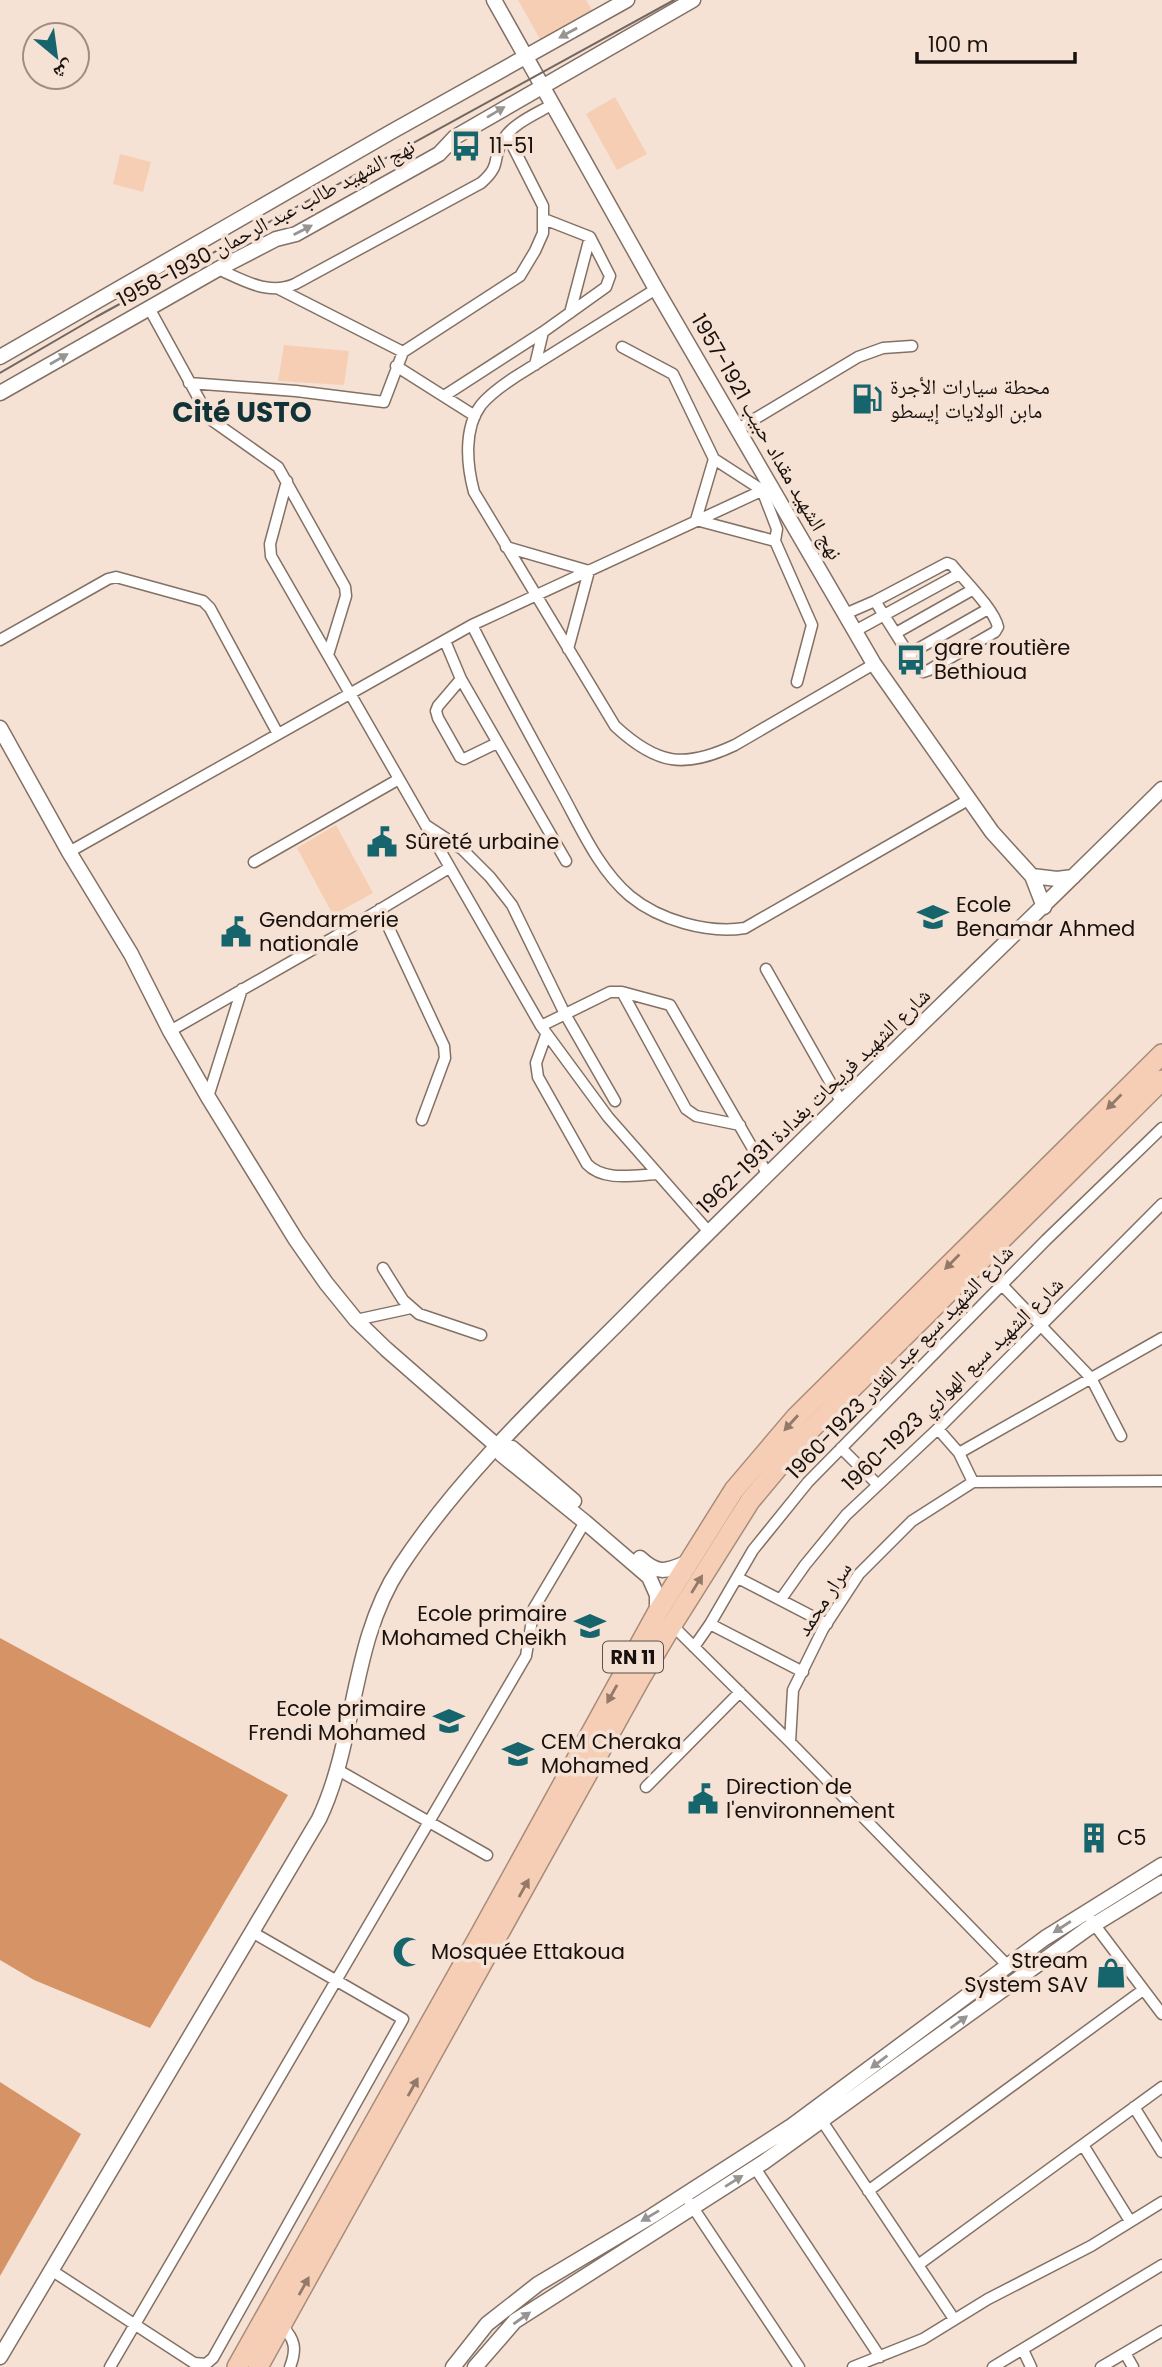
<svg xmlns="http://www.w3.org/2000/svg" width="1162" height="2367" viewBox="0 0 1162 2367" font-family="Poppins,'Noto Naskh Arabic',sans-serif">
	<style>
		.green { fill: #f6ceb4 }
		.forest { fill: #d69365 }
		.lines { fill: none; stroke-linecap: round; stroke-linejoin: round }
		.street-casing { stroke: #837165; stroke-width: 13 }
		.secondary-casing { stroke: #837165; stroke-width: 17 }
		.highway-casing { stroke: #a88c7a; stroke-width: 22 }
		.street { stroke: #fff; stroke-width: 10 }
		.secondary { stroke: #fff; stroke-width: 14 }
		.highway { stroke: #f6ceb5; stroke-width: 19 }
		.tram { stroke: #73675f; stroke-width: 2 }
		.oneway { fill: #979492 }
		.oneway2 { fill: #927969 }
		.labels { text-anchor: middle; stroke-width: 7; stroke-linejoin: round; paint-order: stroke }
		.shield { fill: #f6e2d5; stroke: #5b5049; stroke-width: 2 }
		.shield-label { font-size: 19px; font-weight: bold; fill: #18110d }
		.poi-label { font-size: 21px; fill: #18110d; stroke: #f6e2d5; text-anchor: start }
		.street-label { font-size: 21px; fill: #18110d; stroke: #f6e2d5 }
		.district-label { font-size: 28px; font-weight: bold; fill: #113337; stroke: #f6e2d5 }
	</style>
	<rect width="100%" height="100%" fill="#f6e2d5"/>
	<path class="green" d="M518,0H586L593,12L541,41Z
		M615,97L647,154L617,170L586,114Z
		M120,154L151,162L143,192L113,184Z
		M284,345L349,351L344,385L278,381Z
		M336,825L373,893L333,915L297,848Z"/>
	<path class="forest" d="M0,1638L288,1795L150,2028L34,1980L0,1960Z
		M0,2082L81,2134L0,2276Z"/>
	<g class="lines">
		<g class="street-casing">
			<path id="street" d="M218,269C243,280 268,296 295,284L481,183C503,164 491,159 503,140C513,123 536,114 553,104
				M279,289L403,352L520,276L535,251L543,233V206L507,135
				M656,289L515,377C503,385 490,394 481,405C463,429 467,466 474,492L615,726C657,765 684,769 735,745L874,664
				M149,308L210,419L278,467L345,587L346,596L328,655
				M570,313L590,237
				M622,347L673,374L714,459L762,490L777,529L775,541
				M535,365L543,332L606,287L610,276L590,237L544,219
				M396,366L475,416
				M189,383L296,391L384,402L403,352
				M444,396L543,332
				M738,429L858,357L883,348L912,346
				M714,459L696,520L775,541L812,625L797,682
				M287,481L270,544L271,556L541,1026L608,1117L709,1232
				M506,547L589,571L568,649
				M845,614L875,601L947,563L952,565C964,580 994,609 998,627L995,632L929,670L923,672L918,669L875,601
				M472,625C500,681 530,735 560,790C580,826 598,869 630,896C659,920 708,934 745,928L968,800
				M855,631L959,574
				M896,633L972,590
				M0,640L108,579L116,577L203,601L210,608L278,734
				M445,641L461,679L566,861
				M909,654L988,609
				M461,679L438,706L436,711L438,718L460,757L464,759L497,743
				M427,826L462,849L490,877L512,905L565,1014L615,1101
				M69,852L472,625L772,486
				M254,862L399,779
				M380,909L444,1046L445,1058L422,1120
				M766,969L842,1103
				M622,992L686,1109L696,1116L740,1125
				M541,1026L610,992H622L670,1005L768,1175
				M170,1031L331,939L449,868
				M546,1035L536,1063L538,1077L587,1164C604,1182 635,1175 658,1174
				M208,1097L242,989
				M383,1268L403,1300L419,1314L481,1335
				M1002,1285L1091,1378L1121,1436
				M356,1320L411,1308
				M938,1429L959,1453L973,1482
				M841,1448L878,1485
				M959,1453L1162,1338
				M738,1578L827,1624
				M781,1599L805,1565L846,1515L944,1423L1162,1204
				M710,1624L803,1672
				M672,1625L790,1742L793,1690L823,1629L859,1574L912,1521L973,1482L1162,1481
				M694,1647L710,1624L753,1550L808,1482L1046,1240L1162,1128
				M790,1742L1008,1966
				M338,1770L487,1855
				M646,1787L740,1692
				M1091,1920L1162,2014
				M1134,2107L1162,2152
				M818,2115L954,2319
				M1083,2145L1130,2221
				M755,2168L880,2357
				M868,2191L1143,1990
				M690,2203L799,2367
				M918,2265L1162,2087
				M51,2270L194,2363L206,2364L213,2358L403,2019L252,1932
				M282,2326C295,2339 297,2349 290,2367
				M1023,2350L1031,2367
				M1125,2353L1133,2367
				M110,2367L526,1656L534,1608L585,1522
				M853,2367L923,2339L988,2299L1091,2246L1162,2202
				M993,2367L1162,2265
				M1101,2367L1162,2331"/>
		</g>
		<g class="secondary-casing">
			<path id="secondary" d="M494,0L656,289L874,664L992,832L1032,876L1044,907
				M0,357L391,132L627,0
				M0,393L218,269L276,239L296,234L439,154L455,137L693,0
				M0,728L69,852L131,954L170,1031L208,1097L296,1240L326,1283L356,1320L386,1349L497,1446L502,1455L585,1522L649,1577L657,1595V1612
				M1032,876L1057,879L1073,877
				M497,1446L512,1448L574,1501
				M640,1558C657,1574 665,1572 686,1563
				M0,2357L319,1819C357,1739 350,1643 400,1567C467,1465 561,1382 646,1295C816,1124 991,959 1162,789
				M453,2367L487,2324L538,2284L652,2216L790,2127L1045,1938L1162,1865
				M475,2367L515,2321L764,2162L1087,1929L1162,1883"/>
		</g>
		<g class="highway-casing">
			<path id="highway" d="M237,2367L481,1933L657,1613L734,1490L796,1417L1162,1054
				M258,2367L640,1679L672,1625L750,1501L805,1435L1162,1080"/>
		</g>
		<use href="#street" class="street"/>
		<use href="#secondary" class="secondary"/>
		<use href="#highway" class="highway"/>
		<path class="tram" d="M0,373L96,317L674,0"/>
	</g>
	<defs><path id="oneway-solid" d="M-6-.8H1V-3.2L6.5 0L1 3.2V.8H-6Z" transform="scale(1.75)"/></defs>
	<g class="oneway">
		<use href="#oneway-solid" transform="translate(568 33) rotate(151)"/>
		<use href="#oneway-solid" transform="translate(496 112) rotate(-31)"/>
		<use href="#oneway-solid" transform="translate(303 230) rotate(-27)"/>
		<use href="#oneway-solid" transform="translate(59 359) rotate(-30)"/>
		<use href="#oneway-solid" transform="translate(1062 1927) rotate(147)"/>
		<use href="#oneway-solid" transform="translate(959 2022) rotate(-36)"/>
		<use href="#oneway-solid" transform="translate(879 2062) rotate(143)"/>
		<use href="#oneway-solid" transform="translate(734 2181) rotate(-32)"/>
		<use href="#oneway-solid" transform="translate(650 2216) rotate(149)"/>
		<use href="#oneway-solid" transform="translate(522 2318) rotate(-35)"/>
	</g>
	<g class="oneway2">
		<use href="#oneway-solid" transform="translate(1114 1102) rotate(135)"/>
		<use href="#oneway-solid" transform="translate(952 1262) rotate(135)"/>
		<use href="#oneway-solid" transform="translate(791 1423) rotate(132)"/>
		<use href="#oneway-solid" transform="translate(697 1584) rotate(-58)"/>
		<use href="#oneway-solid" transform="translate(612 1694) rotate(119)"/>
		<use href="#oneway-solid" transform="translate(524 1888) rotate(-61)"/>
		<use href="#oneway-solid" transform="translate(413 2087) rotate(-61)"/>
		<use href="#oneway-solid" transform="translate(304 2286) rotate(-61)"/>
	</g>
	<defs>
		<g id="bus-bare" transform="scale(2.415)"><path d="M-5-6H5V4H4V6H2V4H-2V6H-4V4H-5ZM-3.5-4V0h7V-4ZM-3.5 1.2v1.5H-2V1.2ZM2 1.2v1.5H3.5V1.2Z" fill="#16646c" stroke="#f6e2d5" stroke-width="2.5" paint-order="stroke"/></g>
		<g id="fuel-bare" transform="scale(2.415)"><path d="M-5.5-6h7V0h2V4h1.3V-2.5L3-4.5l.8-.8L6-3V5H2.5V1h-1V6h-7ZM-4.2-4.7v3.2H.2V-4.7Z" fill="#16646c" stroke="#f6e2d5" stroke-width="2.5" paint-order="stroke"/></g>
		<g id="civic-bare" transform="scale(2.415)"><path d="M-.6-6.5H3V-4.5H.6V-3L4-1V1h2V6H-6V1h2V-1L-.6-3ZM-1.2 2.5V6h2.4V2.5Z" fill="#16646c" stroke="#f6e2d5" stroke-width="2.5" paint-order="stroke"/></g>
		<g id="school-bare" transform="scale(2.415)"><path d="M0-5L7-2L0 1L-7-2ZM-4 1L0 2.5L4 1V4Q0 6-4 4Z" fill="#16646c" stroke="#f6e2d5" stroke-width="2.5" paint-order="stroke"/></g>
		<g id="building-bare" transform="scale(2.415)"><path d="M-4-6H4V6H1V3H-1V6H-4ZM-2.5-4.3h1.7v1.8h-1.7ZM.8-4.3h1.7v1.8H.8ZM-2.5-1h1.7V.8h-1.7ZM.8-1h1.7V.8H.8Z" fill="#16646c" stroke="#f6e2d5" stroke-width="2.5" paint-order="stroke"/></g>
		<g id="mosque-bare" transform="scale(2.415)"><path d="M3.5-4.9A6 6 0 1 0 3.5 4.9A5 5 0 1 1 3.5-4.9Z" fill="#16646c" stroke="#f6e2d5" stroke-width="2.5" paint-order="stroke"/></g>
		<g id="shop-bare" transform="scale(2.415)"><path d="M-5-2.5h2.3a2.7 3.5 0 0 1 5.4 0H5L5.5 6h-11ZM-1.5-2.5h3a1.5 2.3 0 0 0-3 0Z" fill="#16646c" stroke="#f6e2d5" stroke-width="2.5" paint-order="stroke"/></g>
	</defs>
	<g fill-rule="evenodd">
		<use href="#bus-bare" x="466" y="146"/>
		<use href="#fuel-bare" x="867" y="399"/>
		<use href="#bus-bare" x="911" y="660"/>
		<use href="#civic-bare" x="382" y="842"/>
		<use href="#school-bare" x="933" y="917"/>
		<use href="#civic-bare" x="236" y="932"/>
		<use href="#school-bare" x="590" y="1626"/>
		<use href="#school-bare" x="449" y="1721"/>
		<use href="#school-bare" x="518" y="1754"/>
		<use href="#civic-bare" x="703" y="1799"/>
		<use href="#building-bare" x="1094" y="1838"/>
		<use href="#mosque-bare" x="408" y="1952"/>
		<use href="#shop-bare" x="1111" y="1973"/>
	</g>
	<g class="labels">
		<rect class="shield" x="603" y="1641.5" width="60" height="31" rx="5"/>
		<g class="shield-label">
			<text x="633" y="1664">RN 11</text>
		</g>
		<g class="poi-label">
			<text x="489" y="153">11-51</text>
			<text x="890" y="394">محطة سيارات الأجرة<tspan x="890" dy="24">مابن الولايات إيسطو</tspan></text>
			<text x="934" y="655">gare routière<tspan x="934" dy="24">Bethioua</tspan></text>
			<text x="405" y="849">Sûreté urbaine</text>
			<text x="956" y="912">Ecole<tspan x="956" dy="24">Benamar Ahmed</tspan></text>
			<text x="259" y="927">Gendarmerie<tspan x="259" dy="24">nationale</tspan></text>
			<text x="567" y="1621" text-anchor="end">Ecole primaire<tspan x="567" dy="24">Mohamed Cheikh</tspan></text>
			<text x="426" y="1716" text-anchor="end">Ecole primaire<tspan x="426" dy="24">Frendi Mohamed</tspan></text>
			<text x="541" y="1749">CEM Cheraka<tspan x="541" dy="24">Mohamed</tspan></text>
			<text x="726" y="1794">Direction de<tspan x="726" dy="24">l'environnement</tspan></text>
			<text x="1117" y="1845">C5</text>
			<text x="431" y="1959">Mosquée Ettakoua</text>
			<text x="1088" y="1968" text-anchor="end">Stream<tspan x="1088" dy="24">System SAV</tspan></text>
		</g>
		<g class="street-label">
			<text transform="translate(266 223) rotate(-28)" y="7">نهج الشهيد طالب عبد الرحمان 1930-1958</text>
			<text transform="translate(767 437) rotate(60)" y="7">نهج الشهيد مقداد حبيب 1921-1957</text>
			<text transform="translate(814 1101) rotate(-44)" y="7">شارع الشهيد فريحات بغدادة 1931-1962</text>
			<text transform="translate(900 1362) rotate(-46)" y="7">شارع الشهيد سبع عبد القادر 1923-1960</text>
			<text transform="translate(953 1384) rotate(-44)" y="7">شارع الشهيد سبع الهواري 1923-1960</text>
			<text transform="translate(824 1599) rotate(-57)" y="7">سرار محمد</text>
		</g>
		<g class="district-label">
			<text x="242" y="422">Cité USTO</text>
		</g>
	</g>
	<g transform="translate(56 56) rotate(151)"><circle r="33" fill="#f6e2d5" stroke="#9d8e85" stroke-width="2"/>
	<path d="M0-5L12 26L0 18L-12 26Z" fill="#16646c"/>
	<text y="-10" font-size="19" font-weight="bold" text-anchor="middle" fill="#18110d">ش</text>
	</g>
	<path d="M917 52v10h158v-10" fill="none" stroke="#18110d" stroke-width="3.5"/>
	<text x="928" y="52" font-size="21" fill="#18110d" stroke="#f6e2d5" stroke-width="5" paint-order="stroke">100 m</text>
</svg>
